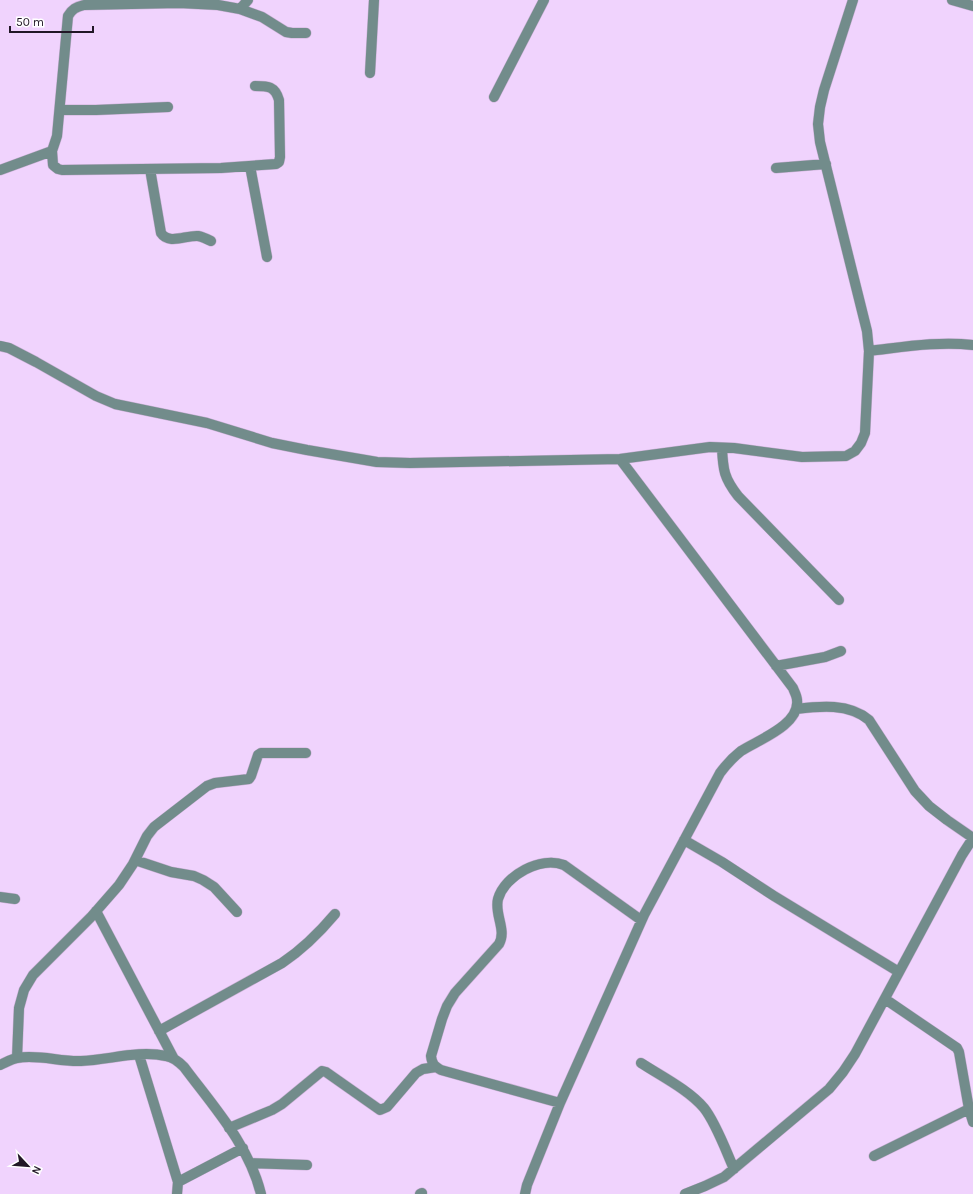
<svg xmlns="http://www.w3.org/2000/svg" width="973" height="1194" viewBox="0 0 973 1194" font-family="Karla,sans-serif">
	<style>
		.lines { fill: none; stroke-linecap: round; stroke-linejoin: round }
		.minor-casing { stroke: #cbb1d6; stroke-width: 11 }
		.minor { stroke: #728c8b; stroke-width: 10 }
	</style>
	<rect width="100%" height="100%" fill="#f0d3fd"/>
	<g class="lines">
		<g class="minor-casing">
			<path id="minor" d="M952,0L973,6
				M179,3L218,5L240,9L262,17L286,32L292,33H306
				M240,9L248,0
				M370,73L374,0
				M494,97L544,0
				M60,110H96L168,107
				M52,151L53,165L58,169L62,170L221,168L276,164L279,162L280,157L279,100C275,86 268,86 255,86
				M250,166L267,257
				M776,168L826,164
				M150,169L161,233C169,245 186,235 198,236C203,237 207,239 211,241
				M0,170L52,151L57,136L68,16C72,9 76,7 84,5L179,3V0
				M0,346L9,348L36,362L96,396L115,404L207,423L272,443L307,450L377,462L410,463L620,459L710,447L734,448L802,457L846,456L855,451L861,443L865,433L869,351L867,331L820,142L818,124L820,107L824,90L853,0
				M869,351C904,347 938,341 973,345
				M722,448C723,470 724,478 738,496L839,600
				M776,666L825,657L841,651
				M684,840L722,862L774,896L899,972
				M135,860L171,872L194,876L203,880L214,887L237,912
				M0,897L15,899
				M96,911L174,1059
				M885,999L957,1048L959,1052L969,1109L973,1122
				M159,1031L282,963C303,949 319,933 335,914
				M139,1055L178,1182L243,1148
				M17,1058L19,1008L24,990L33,975L91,917L119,885L133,864L147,836L154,827L207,786L215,783L249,779L251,776L258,755L261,753H306
				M641,1063C661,1076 689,1090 704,1108C716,1123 726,1151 734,1169
				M0,1065C5,1063 11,1059 17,1058C38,1054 60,1062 81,1061C109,1060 138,1050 166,1056C173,1057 179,1062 184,1067C213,1106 249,1145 261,1194
				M560,1103L441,1070C434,1066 432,1064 431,1056L442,1019L447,1006L455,993L499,944C507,930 494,914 498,899C505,875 541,856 564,865L641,920
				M229,1128L272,1110L282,1104L322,1071L326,1072L380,1110L387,1107L416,1073L423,1069L436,1067
				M874,1156L969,1109
				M250,1163L307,1165
				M177,1194L178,1182
				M420,1194L422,1193
				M525,1194L527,1185L560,1103L644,915L720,773C726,765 732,758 741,751C758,740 800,725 797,700C797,696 794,691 793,688L620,459
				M685,1194L705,1186L724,1177L829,1089L843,1072L855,1054L962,855L973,838L947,820L929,806L915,791L869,720C849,703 820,706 796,709"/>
		</g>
		<use href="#minor" class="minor"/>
	</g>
	<g transform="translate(28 1166) rotate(116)" stroke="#ffffff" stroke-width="3" paint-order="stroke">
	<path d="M0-3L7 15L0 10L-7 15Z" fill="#211726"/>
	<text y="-6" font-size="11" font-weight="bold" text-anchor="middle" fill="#211726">N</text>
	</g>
	<path d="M10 26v6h83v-6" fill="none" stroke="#211726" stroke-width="2"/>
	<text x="16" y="26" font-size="12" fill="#211726" stroke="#ffffff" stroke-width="3" paint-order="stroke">50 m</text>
</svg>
